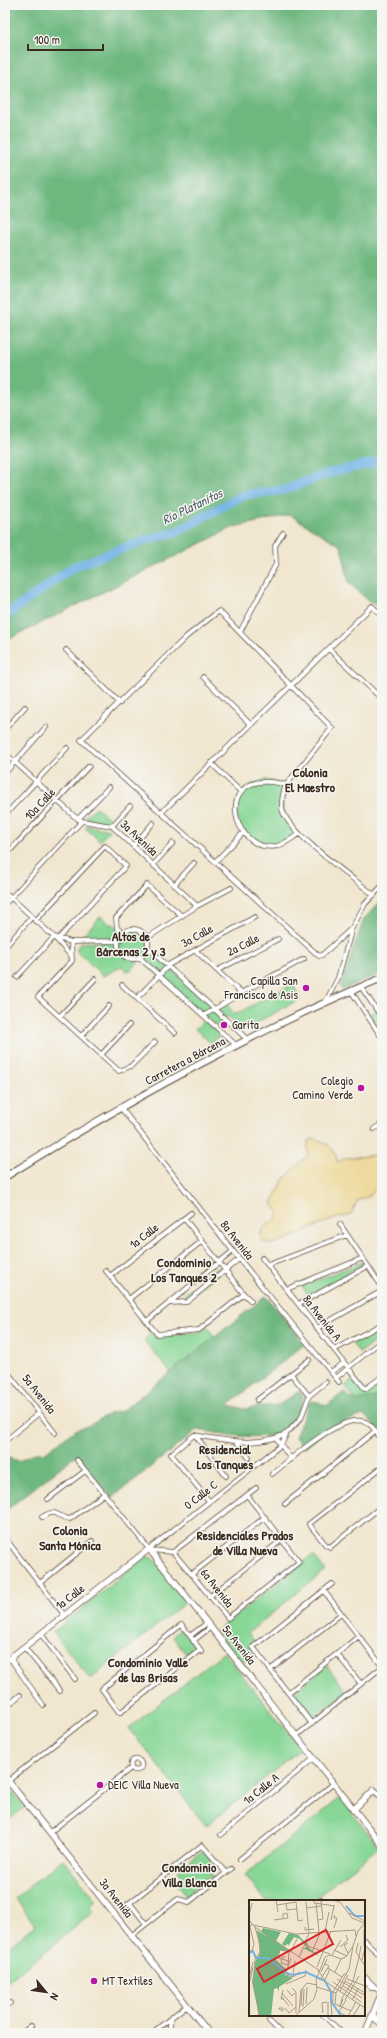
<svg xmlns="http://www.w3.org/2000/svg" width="387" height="2038" viewBox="0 0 387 2038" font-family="'Patrick Hand',sans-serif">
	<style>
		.green { fill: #88d797; stroke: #62805a }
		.forest { fill: #6eb880; stroke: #54714f }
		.sand { fill: #eeda9e; stroke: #94825e }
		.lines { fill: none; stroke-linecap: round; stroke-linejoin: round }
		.river { stroke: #71b3e6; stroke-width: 9 }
		.street-casing { stroke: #564639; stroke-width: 5.5 }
		.secondary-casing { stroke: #564639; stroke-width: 7 }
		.primary-casing { stroke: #564639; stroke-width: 8 }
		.street { stroke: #fff; stroke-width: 4 }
		.secondary { stroke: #fff; stroke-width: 5.5 }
		.primary { stroke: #fff; stroke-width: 6 }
		.poi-dot { fill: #b5179e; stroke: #f6f6f2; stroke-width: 1.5 }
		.labels { text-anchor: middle; stroke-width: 3; stroke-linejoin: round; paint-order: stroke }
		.street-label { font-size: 12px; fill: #3b2a1e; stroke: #f6f6f2 }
		.poi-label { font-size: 12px; fill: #3b2a1e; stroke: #f6f6f2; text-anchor: start }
		.water-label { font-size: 13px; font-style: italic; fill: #4e5a64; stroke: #f6f6f2 }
		.neighbourhood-label { font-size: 13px; font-weight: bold; fill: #3b2a1e; stroke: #f6f6f2 }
		.inset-river { fill: none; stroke: #71b3e6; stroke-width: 2 }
		.inset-road { fill: none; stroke: #a89b88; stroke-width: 1 }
		.view { fill: #d62828; fill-opacity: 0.15; stroke: #d62828; stroke-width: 2 }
		.inset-edge { fill: none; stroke: #3b2a1e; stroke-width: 2 }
	</style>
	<rect width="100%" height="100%" fill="#f6f6f2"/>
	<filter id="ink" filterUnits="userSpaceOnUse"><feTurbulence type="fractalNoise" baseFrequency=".025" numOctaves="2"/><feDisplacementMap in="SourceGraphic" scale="8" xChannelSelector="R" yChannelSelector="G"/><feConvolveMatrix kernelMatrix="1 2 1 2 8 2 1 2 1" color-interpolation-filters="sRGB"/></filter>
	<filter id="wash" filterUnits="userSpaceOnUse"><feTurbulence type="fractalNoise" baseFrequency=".012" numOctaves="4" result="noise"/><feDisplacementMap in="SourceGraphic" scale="16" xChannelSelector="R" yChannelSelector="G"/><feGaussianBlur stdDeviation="0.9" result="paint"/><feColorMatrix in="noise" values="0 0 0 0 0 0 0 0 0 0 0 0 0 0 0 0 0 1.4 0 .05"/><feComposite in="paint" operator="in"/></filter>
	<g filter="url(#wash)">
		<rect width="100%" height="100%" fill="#f1e6cf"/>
		<path class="green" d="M266,780L286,785C278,807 287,817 299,834C294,837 289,842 283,844C236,855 215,788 266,780Z
			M96,807L113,822L111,825L84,818Z
			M87,826L110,830L100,841L85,828Z
			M101,916L109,924L115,925L122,933L118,940L79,939Z
			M135,929L145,935L148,948L225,1019L217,1027L140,958C115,965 110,930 135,929Z
			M117,942C118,958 128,959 141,959L131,970L126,971L123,966L103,976L76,950L80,943Z
			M293,984L300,999L243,1030L228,1016L226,1018L218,1010L227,1004L234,1015Z
			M376,1009L382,1018V1038L367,1016Z
			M204,1020L221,1035L211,1043L195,1029Z
			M362,1262L363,1265L309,1296L302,1286Z
			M218,1267L222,1271L186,1300L183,1296Z
			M207,1327L215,1337L171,1373L144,1340L153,1332L156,1336L199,1332Z
			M382,1327V1336L360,1353L352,1344Z
			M354,1378L366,1392L382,1380V1395L361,1401L355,1399L345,1386Z
			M313,1555L325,1570L248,1633L255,1642L249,1647L253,1653L242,1662L216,1631Z
			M147,1556L153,1559L186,1602L90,1679L53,1632Z
			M181,1629L195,1646L186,1654L172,1636Z
			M224,1652L301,1749L206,1826L129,1728Z
			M327,1666L347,1692L312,1719L292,1693Z
			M5,1783L25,1807L5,1823Z
			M340,1798L379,1847L312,1901H266L245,1875Z
			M203,1850L213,1862L206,1868L214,1877L212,1879L210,1876L192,1890L194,1893L188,1898L177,1884L184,1878L178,1870Z
			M63,1859L95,1899V1902L90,1907L94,1912L7,1982L5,1979V1949L35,1925L15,1898Z"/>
		<path class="forest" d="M5,5H382V611L373,602L371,603L349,583L341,546L290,515L234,527L5,641Z
			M382,900V973L342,990L340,987L364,919Z
			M266,1296L305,1344L228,1405L245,1409L261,1406L279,1405L299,1391L303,1396C301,1403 300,1413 296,1420C281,1448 221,1433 197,1430L112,1498L76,1455L5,1511V1457L19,1461L34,1453H44L75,1430L90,1425L110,1413L122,1411Z
			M344,1392C354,1405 369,1399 382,1395V1435L372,1422L363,1415L331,1427L304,1448L295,1437L310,1401L318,1402L326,1406Z"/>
		<path class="sand" d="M312,1139C324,1140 337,1149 337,1162L347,1158L376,1155L382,1161V1183L369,1196L357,1201L351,1215C330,1218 310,1230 290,1238C285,1240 278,1243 272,1244C266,1244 262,1241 260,1236C264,1221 273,1226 279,1214L272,1203L285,1178L308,1155V1141Z"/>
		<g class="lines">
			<path class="river" d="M5,616L75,566L143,541L178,531L243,495L284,490L329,473L382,461"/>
		</g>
	</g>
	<g filter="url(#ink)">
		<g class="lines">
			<g class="street-casing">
				<path id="street" d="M240,632L276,564L275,546L283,533
					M329,649L382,699
					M66,650L120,703
					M203,677L251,725
					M5,729L25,707
					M5,753L74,816L82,821L112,826L197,906
					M211,763L241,792
					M5,773L46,727
					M286,785C210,764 231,856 277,846C285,844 292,838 299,834
					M162,812L372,606L382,616
					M5,815L67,748
					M78,819L109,787
					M112,826L130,806
					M133,846L153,823
					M5,856L89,766
					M215,862L244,832
					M153,865L173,843
					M174,885L194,863
					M5,892L54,937L71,956
					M5,904L82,821
					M35,921L105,846L126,866L58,939
					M352,928L322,955L319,956L81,740L186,637L219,611L332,728L286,785C283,793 280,803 283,812C291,834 353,878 374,895
					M118 944a15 15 0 1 1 30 0a15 15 0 1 1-30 0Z
					M123,933L117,928L116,918L147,885L182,916
					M147,938L197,906L231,888
					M71,942L72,961L38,997L119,1071L131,1066L155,1042
					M5,947L31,918
					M148,948L248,1040
					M195,950L241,993
					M140,958L237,1046
					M218,970L278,939
					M17,977L54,937L71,942L119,941
					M122,985L175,1033
					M361,987L382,1018
					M351,991L382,1038
					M137,998L170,964L255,917
					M326,1001L338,978L352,928L365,904L382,886
					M205,1015L241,993L304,959
					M60,1016L95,979
					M81,1036L109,1006
					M101,1055L129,1025
					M121,1108L233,1251L339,1382
					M374,1129L382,1124
					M184,1218L244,1294
					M340,1224L382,1287
					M262,1258L365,1389L382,1377
					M268,1265L347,1235
					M106,1271L157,1334L199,1330L244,1294L251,1301
					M110,1276L191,1213
					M287,1289L363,1258
					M129,1299L202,1241
					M171,1303L187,1302L239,1259
					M299,1304L368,1266
					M147,1321L233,1251
					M317,1328L382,1291
					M334,1350L382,1324
					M5,1369L55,1433
					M331,1372L344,1363
					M291,1374L309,1396
					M336,1378L382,1340
					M257,1400L309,1360
					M194,1435C224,1440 259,1448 287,1433
					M194,1435L171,1454L209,1501
					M195,1435L226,1476
					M276,1438L291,1459
					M5,1441L39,1413
					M237,1442L249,1458
					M77,1460L149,1549L281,1445L287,1433L301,1418L309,1396L326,1382
					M382,1467L309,1524L326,1545L330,1547L382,1506
					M272,1474C290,1460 343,1411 366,1422C373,1425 378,1435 382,1441
					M48,1499L85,1471
					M285,1504L375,1431
					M42,1517C59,1507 56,1518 70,1519L104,1494
					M5,1538L65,1616
					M150,1550L173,1552L228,1618L299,1562L247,1495
					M173,1552L256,1488
					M192,1574L265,1517
					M40,1583L92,1541
					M324,1591L382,1666
					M209,1597L283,1539
					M41,1634L75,1679
					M190,1636L207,1623
					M193,1641L211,1627
					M24,1647L60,1691
					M200,1650L121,1712H119L102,1689L181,1625H182L202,1652
					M337,1654L361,1684
					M10,1658L43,1705
					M270,1670L341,1614
					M288,1693L359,1636
					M5,1708L20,1695
					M312,1724L253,1647L332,1584
					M296,1736L382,1667
					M130.5 1765a5.5 5.5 0 1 1 11 0a5.5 5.5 0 1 1-11 0Z
					M8,1781L94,1713
					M49,1833L131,1768
					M221,1835L313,1759
					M240,1859L333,1784
					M381,1890L382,1889
					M321,1899L323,1901
					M130,1903L146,1924
					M122,1909L202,1845L226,1873
					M131,1936L178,1899L189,1902L231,1869
					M364,1940L382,1957
					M364,1976L381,1993
					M364,1981L371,1988H376
					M5,2006L10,2003
					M323,2015L342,2033
					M269,2021L281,2033
					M22,2033L31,2026
					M152,2033L187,2005
					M169,2033L171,2018"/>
			</g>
			<g class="secondary-casing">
				<path id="secondary" d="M5,1662L149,1549L382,1845
					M5,1777L209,2033
					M353,1810L374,1790L382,1797
					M372,2016L382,2024
					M365,2033L382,1992"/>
			</g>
			<g class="primary-casing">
				<path id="primary" d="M5,1177C125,1102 251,1032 382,978"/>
			</g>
			<use href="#street" class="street"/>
			<use href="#secondary" class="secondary"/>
			<use href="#primary" class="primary"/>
		</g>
	</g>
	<g class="poi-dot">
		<circle cx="306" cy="988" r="4"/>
		<circle cx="224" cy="1025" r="4"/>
		<circle cx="361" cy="1088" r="4"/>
		<circle cx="100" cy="1785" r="4"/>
		<circle cx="94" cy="1981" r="4"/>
	</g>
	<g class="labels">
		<g class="street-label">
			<text transform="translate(40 804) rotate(-47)" y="4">10a Calle</text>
			<text transform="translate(139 838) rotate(43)" y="4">3a Avenida</text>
			<text transform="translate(197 936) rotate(-29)" y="4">3a Calle</text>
			<text transform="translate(243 945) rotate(-27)" y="4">2a Calle</text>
			<text transform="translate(185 1061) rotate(-28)" y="4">Carretera a Bárcena</text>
			<text transform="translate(144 1236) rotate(-38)" y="4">1a Calle</text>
			<text transform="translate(237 1240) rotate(52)" y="4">8a Avenida</text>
			<text transform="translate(322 1318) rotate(52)" y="4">8a Avenida A</text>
			<text transform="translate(39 1394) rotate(52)" y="4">5a Avenida</text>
			<text transform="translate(201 1495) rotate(-38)" y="4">0 Calle C</text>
			<text transform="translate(217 1588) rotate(52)" y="4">6a Avenida</text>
			<text transform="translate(70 1597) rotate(-38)" y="4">1a Calle</text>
			<text transform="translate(239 1645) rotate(52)" y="4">5a Avenida</text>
			<text transform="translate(261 1789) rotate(-39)" y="4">1a Calle A</text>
			<text transform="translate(116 1898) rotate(52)" y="4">3a Avenida</text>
		</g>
		<g class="poi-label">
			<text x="298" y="985" text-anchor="end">Capilla San<tspan x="298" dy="14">Francisco de Asis</tspan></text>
			<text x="232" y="1029">Garita</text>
			<text x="353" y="1085" text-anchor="end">Colegio<tspan x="353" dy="14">Camino Verde</tspan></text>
			<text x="108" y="1789">DEIC Villa Nueva</text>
			<text x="102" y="1985">MT Textiles</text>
		</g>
		<g class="water-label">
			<text transform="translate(192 506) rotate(-26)" y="5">Río Platanitos</text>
		</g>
		<g class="neighbourhood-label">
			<text x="310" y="777">Colonia<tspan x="310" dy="15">El Maestro</tspan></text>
			<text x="131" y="941">Altos de<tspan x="131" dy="15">Bárcenas 2 y 3</tspan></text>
			<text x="184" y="1267">Condominio<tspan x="184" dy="15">Los Tanques 2</tspan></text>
			<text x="225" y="1454">Residencial<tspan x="225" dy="15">Los Tanques</tspan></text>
			<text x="70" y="1535">Colonia<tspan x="70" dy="15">Santa Mónica</tspan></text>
			<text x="245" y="1540">Residenciales Prados<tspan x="245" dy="15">de Villa Nueva</tspan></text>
			<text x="148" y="1667">Condominio Valle<tspan x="148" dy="15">de las Brisas</tspan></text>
			<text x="189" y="1872">Condominio<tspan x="189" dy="15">Villa Blanca</tspan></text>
		</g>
	</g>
	<g transform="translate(249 1900)">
		<rect width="116" height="116" fill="#f1e6cf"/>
		<path d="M14,28L32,32L27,41L42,52L31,50L27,60L38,70L36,75L44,78L30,87V91L28,88L25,89L22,116H10L3,82L6,62L11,53L8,30L20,38L12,32ZM40,33L49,35L55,41L57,40L60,48L70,56L54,48L58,47L51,39L45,37L40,45L38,44L36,46L33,44Z" fill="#6eb880"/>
		<path class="inset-river" d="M97,6L106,16H116M0,53L4,51L7,58H19M19,58L37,73L44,75L57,72L76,81L82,92V101L92,116"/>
		<path class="inset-road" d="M27,0L29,12M65,0V3L86,6M83,0L91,2L103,18L115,23M57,2L60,33M67,3L70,32M37,4L38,10L48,9M28,5L47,2L49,21L54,20M58,8L72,6M100,13L116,21M0,16L3,3M34,18V14L38,13L39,18M0,20L6,27L11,45V52L6,59L5,77L10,116M25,20L39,18M69,20L74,19L72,1M82,20L85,6M4,25L47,34L106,30L107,36M6,27L71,71M56,27V30L65,29M85,28L88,18H85L86,15M115,30V46M76,31L80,12M99,43L95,45L99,53M58,44L56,43L60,33M56,45L81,54M112,46L110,57L116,66M91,47L99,40L97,35M85,50L98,56M0,51H3L5,44L1,27L3,24M42,51L48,39M63,52L71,33M83,55L92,40M36,57H33L32,63L39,65L40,52M50,57L56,44M113,60L116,47M40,61L29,58L31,50L42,52M68,67L82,31M79,68L93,77M69,70L77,82L116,108M72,72L78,59M86,72L92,59M44,74L46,61M37,75L44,77L51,72M39,75L37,72L42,58M0,78L4,62M88,79L115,95M98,79L116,86M71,80L80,66L76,64M76,80L81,69M1,81L4,67M96,81L116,93M104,81L110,57L107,52L109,43M84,82L105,97L103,99M37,84L56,76L57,70M94,86L113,98M68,87L87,93L100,69L104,46M43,88L47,92V113M109,89L105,97L112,102M34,90L32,99H35M38,90L43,96L46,93M52,90L58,83L68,85M91,91L99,75M84,92L95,74H97M33,93L44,106M87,93L86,104L102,111M32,96L40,106M94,99L91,107L93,98L104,81M96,100L110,76M97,100L90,112L97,116M81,102L84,101V92M82,102L83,116M57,104L58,87M52,106L53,89M54,107L55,89M34,108V111L30,109V108ZM36,108L40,113L47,107M50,112L52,90M74,113L73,103L78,102M46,116L65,99L68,89L67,80L76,57L81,55L92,59L97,57L104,46L109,31L116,23M79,116V102M99,116L107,102M104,116L111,105"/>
		<path class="view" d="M77,30L84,44L15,82L8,69Z"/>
		<rect width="116" height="116" class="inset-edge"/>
	</g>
	<rect width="387" height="2038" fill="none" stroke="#f6f6f2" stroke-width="20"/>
	<g transform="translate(46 1992) rotate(119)" stroke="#f6f6f2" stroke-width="3" paint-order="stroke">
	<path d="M0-3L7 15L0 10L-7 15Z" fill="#3b2a1e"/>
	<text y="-6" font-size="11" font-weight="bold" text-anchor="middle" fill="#3b2a1e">N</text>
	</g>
	<path d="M28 44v6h75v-6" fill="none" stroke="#3b2a1e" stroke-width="2"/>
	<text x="34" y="44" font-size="12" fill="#3b2a1e" stroke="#f6f6f2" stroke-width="3" paint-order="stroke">100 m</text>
</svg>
